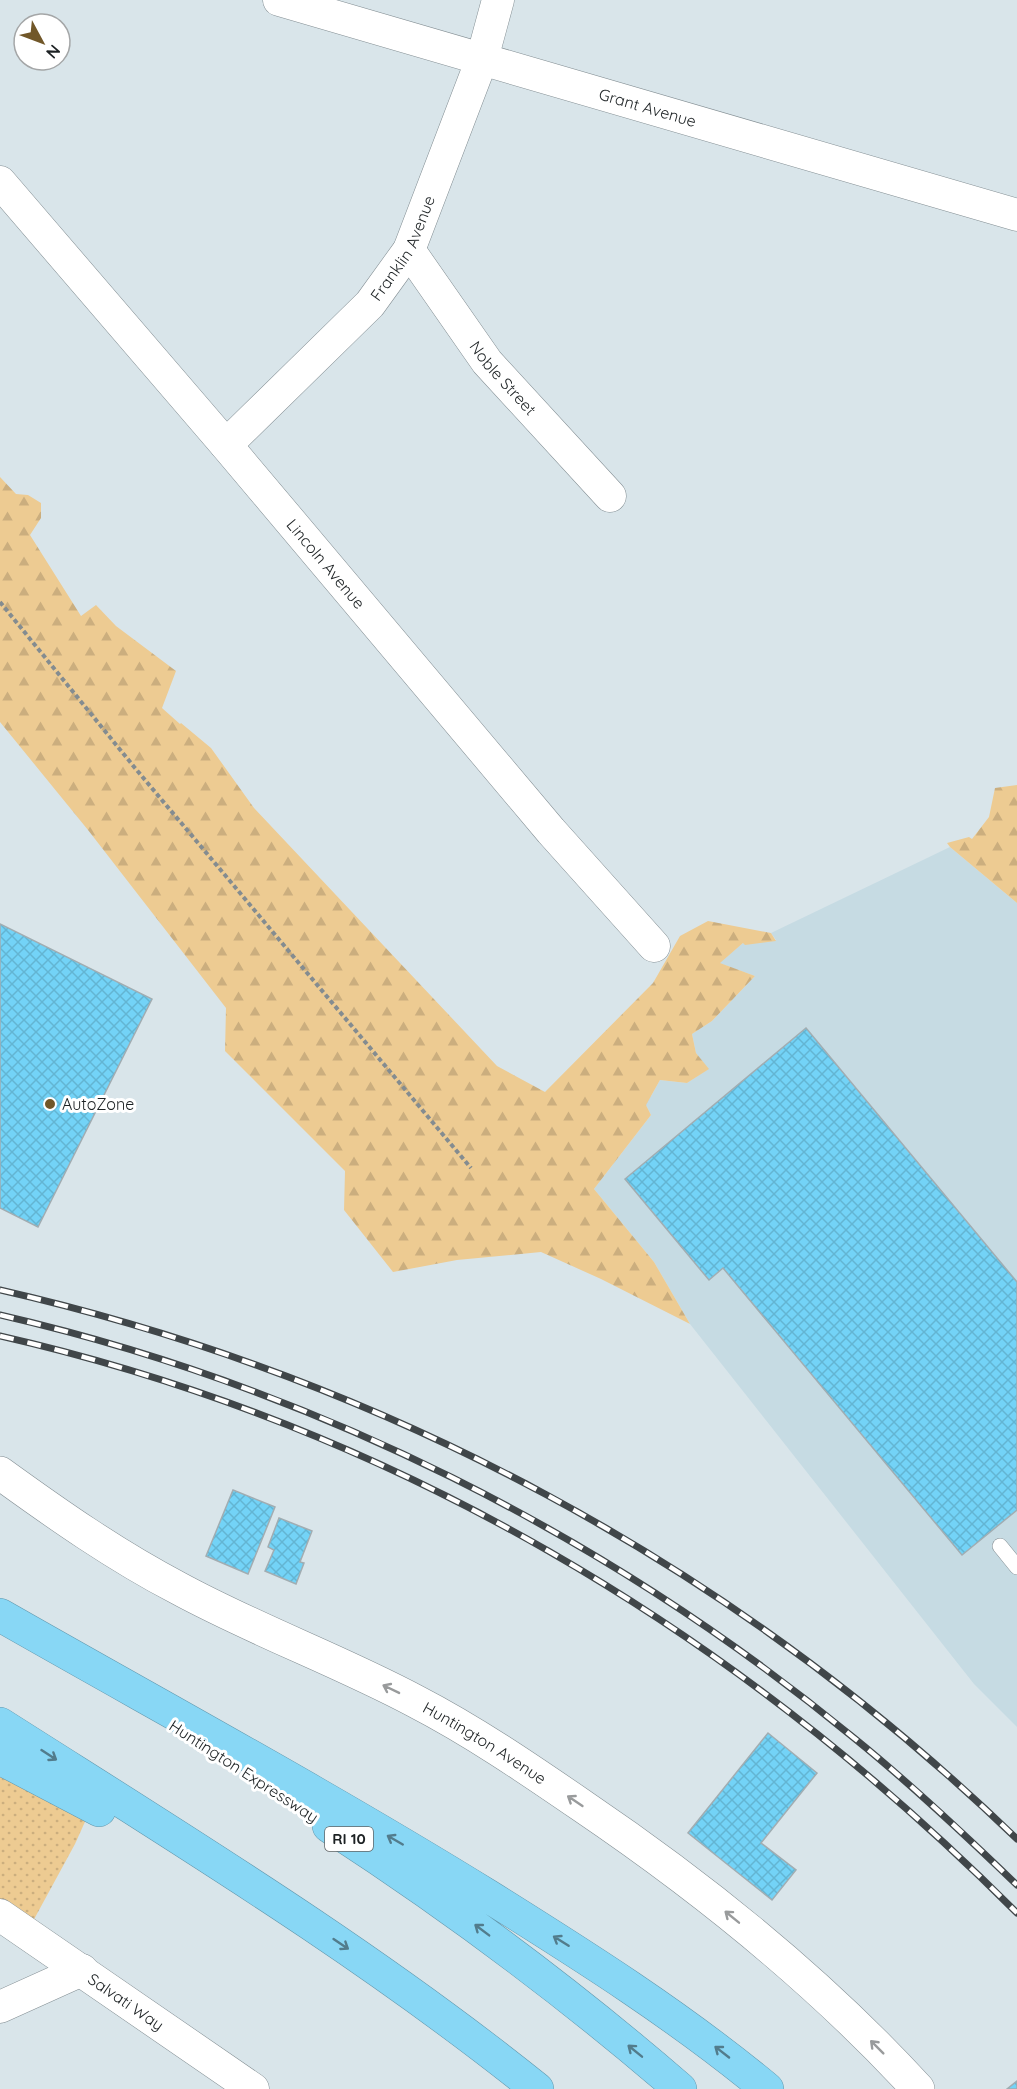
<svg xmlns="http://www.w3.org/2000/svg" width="1017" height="2089" viewBox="0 0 1017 2089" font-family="Quicksand,sans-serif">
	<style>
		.built { fill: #c6dbe3 }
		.grass { fill: url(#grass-dots) }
		.forest { fill: url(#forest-firs) }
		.building { fill: url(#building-cross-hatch); stroke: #a1adb2; stroke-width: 1.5 }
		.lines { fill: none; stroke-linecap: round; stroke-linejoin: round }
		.service-casing { stroke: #838e93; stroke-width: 16 }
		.minor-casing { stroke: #838e93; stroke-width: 33 }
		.secondary-casing { stroke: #838e93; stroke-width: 34 }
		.motorway-casing { stroke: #6297ac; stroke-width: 34 }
		.path { stroke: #848c90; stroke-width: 4; stroke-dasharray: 4.5 3; stroke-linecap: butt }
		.service { stroke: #fff; stroke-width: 15 }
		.minor { stroke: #fff; stroke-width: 32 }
		.secondary { stroke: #fff; stroke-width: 33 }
		.motorway { stroke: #88d7f5; stroke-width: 33 }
		.rail-casing { stroke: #404649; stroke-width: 7 }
		.rail { stroke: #fff; stroke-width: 4.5; stroke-dasharray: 14; stroke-linecap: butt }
		.oneway { stroke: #999b9c }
		.oneway2 { stroke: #527c8c }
		.poi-dot { fill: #715729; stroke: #fff; stroke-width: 2 }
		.labels { text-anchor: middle; stroke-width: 6; stroke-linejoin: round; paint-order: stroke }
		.shield { fill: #fff; stroke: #606465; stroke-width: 1.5 }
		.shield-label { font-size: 15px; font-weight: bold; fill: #1c2123 }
		.street-label { font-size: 16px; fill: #1c2123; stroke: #fff }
		.poi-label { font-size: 16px; fill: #1c2123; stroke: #fff; text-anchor: start }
	</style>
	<defs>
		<pattern id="grass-dots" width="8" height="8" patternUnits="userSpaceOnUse" patternTransform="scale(1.5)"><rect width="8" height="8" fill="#edcb92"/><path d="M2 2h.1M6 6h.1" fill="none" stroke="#cbae7e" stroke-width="1.8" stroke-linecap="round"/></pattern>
		<pattern id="forest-firs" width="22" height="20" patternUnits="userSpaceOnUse" patternTransform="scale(1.5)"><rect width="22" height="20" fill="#edcb92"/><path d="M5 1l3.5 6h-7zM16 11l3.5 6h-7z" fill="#cbae7e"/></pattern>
		<pattern id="building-cross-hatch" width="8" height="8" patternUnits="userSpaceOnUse" patternTransform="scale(1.5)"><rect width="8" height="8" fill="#73d3f7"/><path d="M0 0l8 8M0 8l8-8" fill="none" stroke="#63b5d3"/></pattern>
	</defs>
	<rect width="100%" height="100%" fill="#d9e5ea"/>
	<path class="built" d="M950,847L1017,903V1727L974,1684L690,1324L654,1262L594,1189L651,1115L646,1105L660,1080L687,1083L708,1069L696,1053L692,1034L712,1021L755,976L719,963L743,943L776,940L771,933Z"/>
	<path class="grass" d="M0,1753L97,1795L75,1844L26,1934L0,1916Z"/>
	<path class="forest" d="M0,477L16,494L28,495L41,503V518L30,535L81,616L96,605L116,626L176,671L162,708L180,724L181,723L211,748L254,808L497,1066L545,1092L653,983L680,936L708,921L771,933L776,941L745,945L743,943L720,963L755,976L712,1021L692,1034L696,1053L709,1069L687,1083L660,1080L646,1105L651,1115L594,1189L654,1262L690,1324L601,1279L541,1252L457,1260L393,1272L344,1210L345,1171L225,1051L226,1008L88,830L0,722Z
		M1017,785V903L950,847L947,843L969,837L972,839L989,817L995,788Z"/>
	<path class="building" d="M0,924L152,999L38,1227L0,1208Z
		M806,1028L1017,1282V1510L962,1555L723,1268L709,1280L625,1179Z
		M233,1490L275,1507L248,1574L206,1556Z
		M279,1518L312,1531L300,1562L304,1563L296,1584L265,1571L274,1550L268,1547Z
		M768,1733L817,1773L761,1843L796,1870L772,1900L688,1833Z
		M1017,2081V2089H1007Z"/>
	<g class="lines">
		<g class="service-casing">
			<path id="service" d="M1000,1546L1017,1567"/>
		</g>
		<g class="minor-casing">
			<g id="minor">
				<path id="s1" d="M279,0L1017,215"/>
				<path id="s2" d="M0,182L226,445L551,831L654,946"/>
				<path id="s3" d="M409,250L487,362L610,496"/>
				<path id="s4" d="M226,445L370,304L409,250L482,59L498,0"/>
				<path id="s5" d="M0,1915L253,2089"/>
				<path d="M0,2007L82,1970"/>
			</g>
		</g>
		<g class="secondary-casing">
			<g id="secondary">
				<path id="s6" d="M0,1473C58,1515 115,1555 178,1588C255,1630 338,1660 415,1701C473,1731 527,1768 581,1805C702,1887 819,1981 918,2089"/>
			</g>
		</g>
		<g class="motorway-casing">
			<path id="motorway" d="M0,1615C163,1708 328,1797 488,1896C584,1956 679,2016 767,2089
				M0,1724C182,1840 368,1953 537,2089
				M0,1758L99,1810
				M329,1826C452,1906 569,1993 680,2089"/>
		</g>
		<path class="path" d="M0,602L135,768L471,1168"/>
		<use href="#service" class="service"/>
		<use href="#minor" class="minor"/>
		<use href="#secondary" class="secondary"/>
		<use href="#motorway" class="motorway"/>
		<g class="rail-casing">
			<path id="rail" d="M0,1290C385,1378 733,1565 1017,1839
				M0,1315C313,1387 607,1535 854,1738C911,1784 964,1834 1017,1885
				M0,1336C392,1425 735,1630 1017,1913"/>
		</g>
		<use href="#rail" class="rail"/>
	</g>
	<defs><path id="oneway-shaft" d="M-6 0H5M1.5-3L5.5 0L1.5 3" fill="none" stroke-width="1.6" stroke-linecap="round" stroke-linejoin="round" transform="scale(1.5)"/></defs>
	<g class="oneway">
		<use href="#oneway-shaft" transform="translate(391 1689) rotate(-154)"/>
		<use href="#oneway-shaft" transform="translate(575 1801) rotate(-146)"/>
		<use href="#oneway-shaft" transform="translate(732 1917) rotate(-141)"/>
		<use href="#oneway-shaft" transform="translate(877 2047) rotate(-135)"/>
	</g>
	<g class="oneway2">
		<use href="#oneway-shaft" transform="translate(49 1755) rotate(33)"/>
		<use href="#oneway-shaft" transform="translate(395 1840) rotate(-150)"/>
		<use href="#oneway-shaft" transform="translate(482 1930) rotate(-143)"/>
		<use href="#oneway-shaft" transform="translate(561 1941) rotate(-148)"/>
		<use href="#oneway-shaft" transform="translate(341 1944) rotate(34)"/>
		<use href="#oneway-shaft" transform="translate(635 2051) rotate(-141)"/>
		<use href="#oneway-shaft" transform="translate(722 2052) rotate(-142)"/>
	</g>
	<circle class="poi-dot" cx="50" cy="1104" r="6"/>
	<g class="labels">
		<rect class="shield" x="325" y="1827" width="48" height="24" rx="4.5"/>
		<g class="shield-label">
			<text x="349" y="1844">RI 10</text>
		</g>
		<g class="street-label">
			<text dy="6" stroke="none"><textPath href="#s1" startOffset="384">Grant Avenue</textPath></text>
			<text dy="6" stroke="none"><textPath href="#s4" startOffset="267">Franklin Avenue</textPath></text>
			<text dy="6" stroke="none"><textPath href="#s3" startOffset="159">Noble Street</textPath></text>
			<text dy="6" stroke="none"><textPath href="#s2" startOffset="502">Lincoln Avenue</textPath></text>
			<text dy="6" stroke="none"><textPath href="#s6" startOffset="556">Huntington Avenue</textPath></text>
			<text transform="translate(244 1771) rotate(33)" y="6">Huntington Expressway</text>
			<text dy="6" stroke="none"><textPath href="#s5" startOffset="153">Salvati Way</textPath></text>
		</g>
		<g class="poi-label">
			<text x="62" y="1110">AutoZone</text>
		</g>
	</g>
	<g transform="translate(42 42) rotate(131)"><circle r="28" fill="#ffffff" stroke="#a4a6a7" stroke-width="1.5"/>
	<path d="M0-4.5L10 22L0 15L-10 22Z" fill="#715729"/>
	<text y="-9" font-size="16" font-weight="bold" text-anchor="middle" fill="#1c2123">N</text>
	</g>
</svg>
